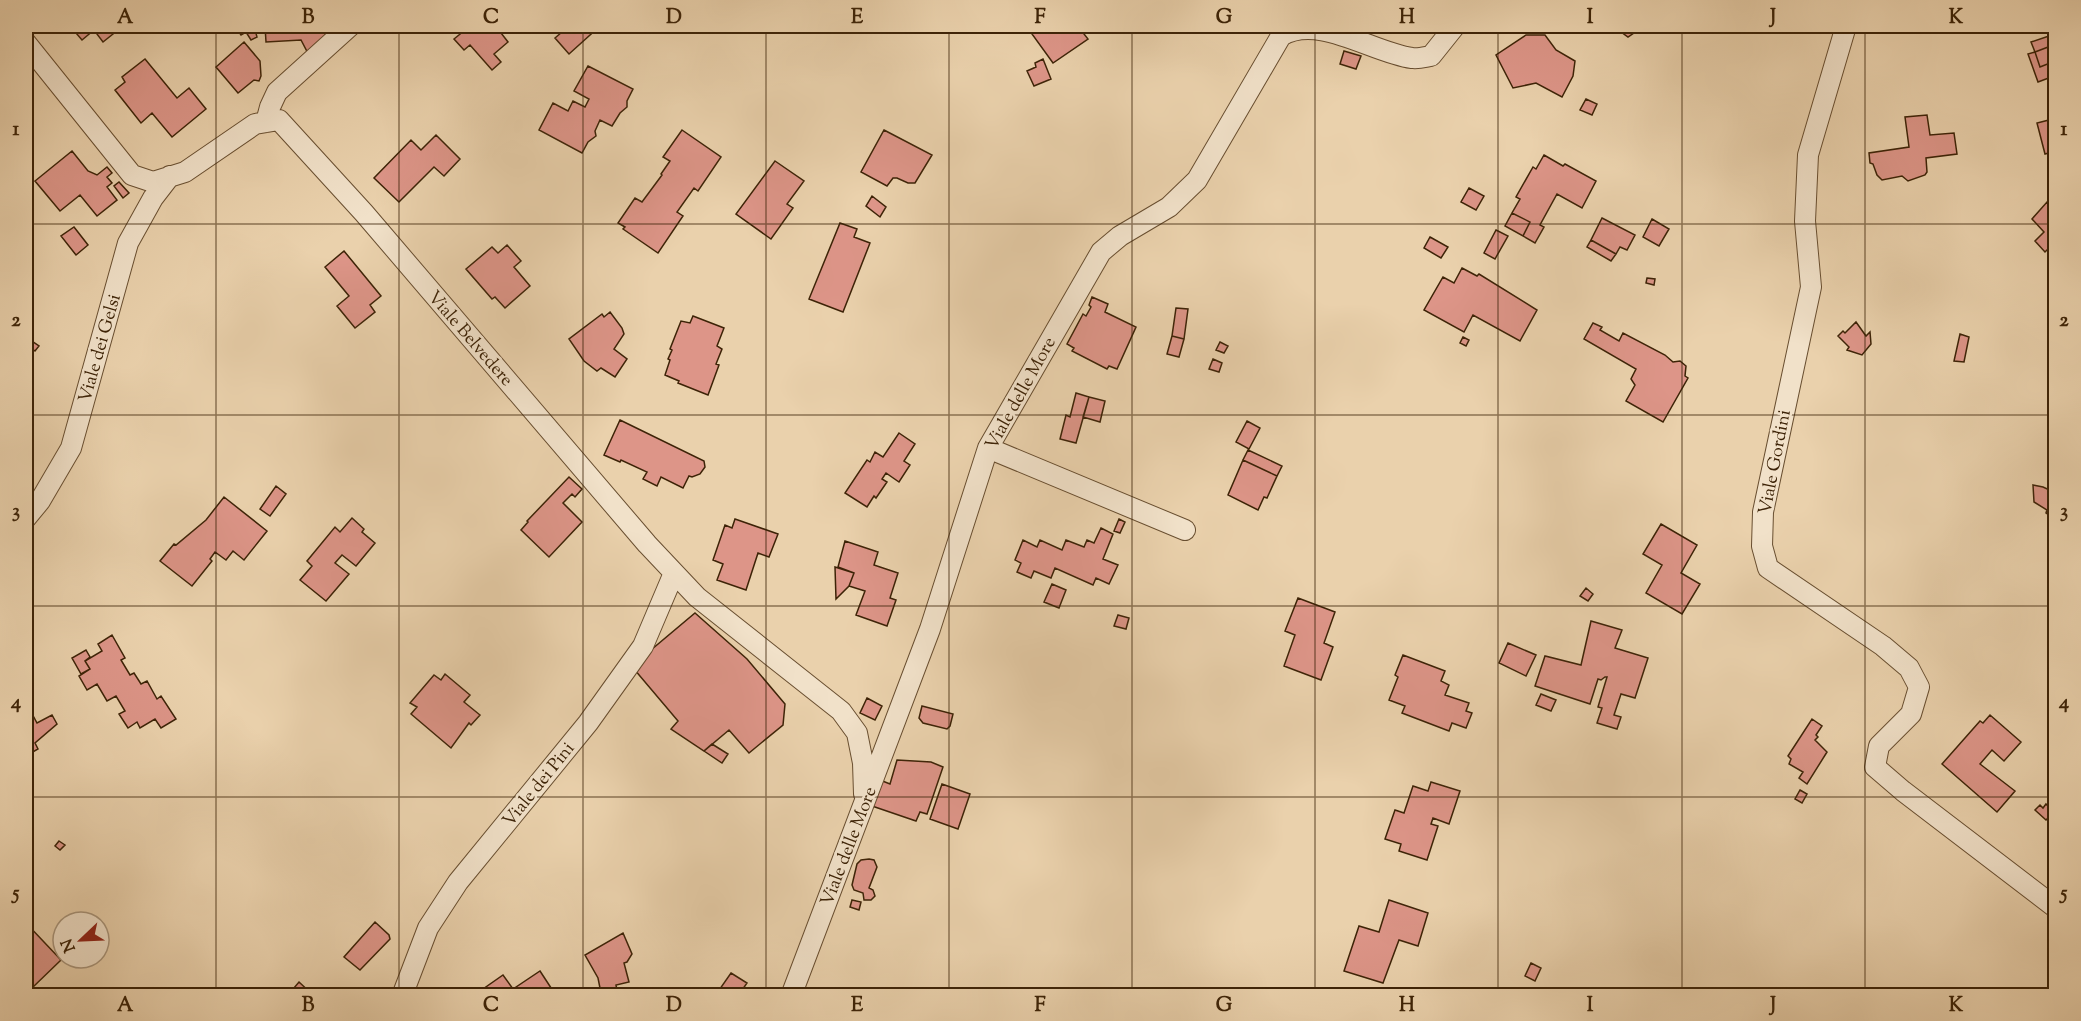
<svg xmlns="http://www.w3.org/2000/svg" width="2081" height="1021" viewBox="0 0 2081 1021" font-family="'Sorts Mill Goudy',serif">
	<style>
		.building { fill: #dd9588; stroke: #3d2307; stroke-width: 1.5 }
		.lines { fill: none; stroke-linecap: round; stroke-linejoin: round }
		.minor-casing { stroke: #684e30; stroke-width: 22 }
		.minor { stroke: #f1e1c9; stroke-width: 20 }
		.grid { fill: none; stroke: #3d2307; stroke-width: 1.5; stroke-opacity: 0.55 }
		.labels { text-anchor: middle; stroke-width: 5; stroke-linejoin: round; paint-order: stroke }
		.street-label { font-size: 18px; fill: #3d2307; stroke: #f1e1c9 }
		.neatline { fill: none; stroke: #3d2307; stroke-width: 2 }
		.grid-label { font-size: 20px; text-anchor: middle; font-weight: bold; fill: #3d2307 }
	</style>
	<rect width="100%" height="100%" fill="#ead1ac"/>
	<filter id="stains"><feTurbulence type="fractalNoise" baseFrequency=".00333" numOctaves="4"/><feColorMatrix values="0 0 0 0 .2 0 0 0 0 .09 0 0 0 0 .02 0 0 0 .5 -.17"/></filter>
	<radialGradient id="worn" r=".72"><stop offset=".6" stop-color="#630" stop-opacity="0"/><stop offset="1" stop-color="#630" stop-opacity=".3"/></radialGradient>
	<path class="building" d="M70,26H123L103,42L94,30L82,40Z
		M235,26H254L257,37L251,40L246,32L241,35Z
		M265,26H327L324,32L330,42L311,59L301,40L266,42Z
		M470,26H500L504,31L501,33L508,42L494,54L501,62L492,70L470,45L464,50L454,39Z
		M569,26H600L569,54L555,38Z
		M1044,26H1097L1084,34L1088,39L1053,63L1032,34Z
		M1613,26H1658L1637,31L1628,37Z
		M1526,35H1545L1556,50L1575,61L1573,76L1562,97L1536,83L1513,88L1496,55Z
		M2052,35L2056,44L2035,52L2031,42Z
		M244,42L260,61L261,76L259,81L254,80L238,93L216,67Z
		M2056,44V75L2054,76L2050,63L2040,67L2035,52Z
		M1344,51L1361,56L1356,69L1340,64Z
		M2035,52L2040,67L2050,63L2054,76L2038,82L2028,54Z
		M145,59L177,98L189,88L206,109L172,137L152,113L141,123L115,90L125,82L122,77Z
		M1043,59L1051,79L1034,86L1027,71L1036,67L1035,63Z
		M588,66L633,89L627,101V107L620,113L612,126L600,120L595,131L596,136L588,142L582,153L539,130L553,103L568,111L573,101L585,107L589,99L574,91Z
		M1586,99L1597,104L1592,115L1580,110Z
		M1927,115L1930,135L1954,133L1957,154L1926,158L1927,172L1925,175L1908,181L1902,176L1882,180L1877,175L1873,164L1870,163L1869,153L1909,147L1905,117Z
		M2053,119L2056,128V151L2045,154L2037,123Z
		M682,130L721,157L698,191L694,188L677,212L683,216L658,253L623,229L625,227L618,223L635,198L642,202L662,175L661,174L670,161L663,157Z
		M884,130L932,155L915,183H908L897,178H893L887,186L861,172Z
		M436,135L460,159L444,176L434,167L399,202L374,178L411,140L421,150Z
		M72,151L88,171L97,175L107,167L112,173L107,177L112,183L107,187L117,200L97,216L80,195L60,211L35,181Z
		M1544,155L1563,166L1565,164L1596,181L1582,208L1557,194L1540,225L1544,227L1535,243L1523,236L1530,222L1512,213L1520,199L1516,197L1533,167L1536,169Z
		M775,161L804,181L787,204L793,208L771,239L736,214Z
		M119,182L129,193L123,198L114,186Z
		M1469,188L1484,196L1476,210L1461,202Z
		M872,196L886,207L880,217L866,206Z
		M2047,202L2051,206L2056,202V257L2048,249L2045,252L2035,241L2044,232L2032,219Z
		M1512,213L1530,222L1523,236L1505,226Z
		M1602,218L1635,235L1627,250L1620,247L1616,254L1591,240Z
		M1652,219L1669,229L1659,246L1643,237Z
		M840,223L857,229L854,237L870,243L843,312L809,299Z
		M74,227L88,245L76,255L61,236Z
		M1496,230L1508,236L1495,259L1484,253Z
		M1430,237L1448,247L1441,258L1424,248Z
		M1591,240L1616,254L1611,261L1587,247Z
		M507,245L521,261L514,267L530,286L505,308L495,297L492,299L466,269L492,247L498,253Z
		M344,251L381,296L370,305L375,312L355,328L337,306L349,296L325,267Z
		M1462,268L1477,276L1479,274L1537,310L1520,341L1473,315L1464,332L1424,310L1443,277L1454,283Z
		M1647,278L1655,279L1654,285L1646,283Z
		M1092,297L1108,304L1105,312L1136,327L1117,369L1109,366L1107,369L1072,351L1074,348L1067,344L1083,314L1086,316L1091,307L1089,305Z
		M1176,308L1188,309L1184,339L1172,336Z
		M610,312L622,328L624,334L614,349L627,359L615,377L601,368L597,371L584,361L569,339L602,314L604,317Z
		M693,316L724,328L717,346L722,349L716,364L719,365L708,395L678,383L679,381L665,375L670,360L668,359L672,350L670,349L681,321L690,323Z
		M1856,322L1866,336L1870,332L1871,344L1862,355L1847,350L1849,347L1838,336L1843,331L1845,333Z
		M1593,323L1602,327L1600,330L1619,341L1623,333L1665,355L1673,362L1680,361L1686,366L1685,376L1688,378L1663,422L1626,401L1635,385L1631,379L1636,369L1584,339Z
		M26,328L30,331L26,337L39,346L35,351L31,348L26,356Z
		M1960,334L1969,337L1964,362L1954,361Z
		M1172,336L1184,339L1179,357L1167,354Z
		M1463,337L1469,340L1466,346L1460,343Z
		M1220,342L1228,346L1224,353L1216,350Z
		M1213,359L1222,363L1219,372L1209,369Z
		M1076,393L1089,397L1076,443L1060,439L1066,415L1070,417Z
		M1089,397L1105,401L1100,422L1083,417Z
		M620,420L704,461L705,467L700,474L692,477L689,476L683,488L661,477L657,486L643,479L647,472L621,460L620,462L604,455Z
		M1247,421L1260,428L1249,449L1236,442Z
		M899,433L915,444L904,461L910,465L899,482L886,473L882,479L887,482L876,498L874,496L867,507L845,493L867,460L870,462L875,452L883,457Z
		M1248,450L1282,466L1277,476L1243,460Z
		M1243,460L1277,476L1267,498L1264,497L1258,510L1228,495Z
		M569,477L582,489L575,497L572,494L563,503L582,522L549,557L521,530L528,522L527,521Z
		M2033,485L2043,487L2056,493V520L2046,513L2047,510L2034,502Z
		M276,486L286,494L270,516L260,509Z
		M224,497L267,531L244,560L233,551L226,560L215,552L210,559L212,561L192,586L160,561L174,544L176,545L206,520Z
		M352,518L364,529L362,532L375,543L356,566L342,555L335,563L349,574L326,601L300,580L312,566L307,561L335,527L340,532Z
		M735,519L778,534L769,557L758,553L746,590L717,580L723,564L713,560L725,525L732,528Z
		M1119,519L1125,522L1120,533L1114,531Z
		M1661,524L1697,545L1681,573L1700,584L1682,614L1646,593L1662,565L1643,554Z
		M1101,528L1113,534L1103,559L1118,565L1109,584L1096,578L1093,585L1055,568L1051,578L1034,571L1031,578L1017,572L1021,563L1015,560L1023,540L1037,547L1040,540L1062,550L1066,540L1084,547L1087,540L1094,543Z
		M845,541L878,552L874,565L898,573L890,598L896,600L887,626L856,615L865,591L849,586L854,573L838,567Z
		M835,567L854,573L849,586L836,599Z
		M1052,584L1066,590L1059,608L1044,602Z
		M1586,588L1593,594L1588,601L1580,596Z
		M1298,598L1335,612L1324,643L1333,647L1321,680L1284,666L1295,635L1285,631Z
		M695,613L747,659L785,704L783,725L749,753L729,730L704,751L671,729L678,721L634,669L645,655Z
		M1118,615L1129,618L1126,629L1114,626Z
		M1591,621L1622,630L1615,648L1648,658L1635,698L1621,694L1614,715L1621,717L1617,729L1597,723L1602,708L1598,707L1607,677H1605L1601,680L1598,679L1590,704L1535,686L1545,656L1581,665Z
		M112,635L125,658L121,660L130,675L134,673L141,684L147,681L157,699L161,696L176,719L161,728L155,719L140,728L137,722L128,728L119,714L125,711L116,696L107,701L97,684L87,690L79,676L90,669L85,661L102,651L98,644Z
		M1508,643L1536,655L1526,676L1499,663Z
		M86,650L90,657L85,661L90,669L81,674L72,658Z
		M1403,655L1445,671L1441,681L1449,685L1445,695L1469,703L1466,711L1472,713L1466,728L1452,723L1449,731L1402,713L1405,706L1389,700L1398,677L1395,675Z
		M445,674L470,695L464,702L480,715L471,725L469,723L451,748L411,714L417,707L410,703L434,675L441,680Z
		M1541,694L1556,700L1551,711L1536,705Z
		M867,698L882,706L875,720L860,713Z
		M922,706L953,714L950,726L947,729L923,723L919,718Z
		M30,710L37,723L52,715L57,724L35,743L38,749L26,756V712Z
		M1990,715L2021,742L2004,761L1992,750L1980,764L2015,791L1997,812L1942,764L1980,721L1983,723Z
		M1812,719L1822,726L1816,735L1818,737L1815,740L1827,752L1807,784L1799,778L1803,772L1789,764L1791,759L1788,756Z
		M712,744L728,754L722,763L704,751Z
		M2056,752V765L2049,760Z
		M897,760L931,762L943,767L927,814L920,812L916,821L872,806L880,780L890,784Z
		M1431,782L1460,791L1449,824L1433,818L1431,824L1438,826L1427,860L1399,851L1401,844L1385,839L1395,810L1404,813L1413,786L1428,791Z
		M942,784L970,794L958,829L930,819Z
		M1800,790L1807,794L1802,803L1795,799Z
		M2046,804L2054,812L2046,820L2035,810L2040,805L2043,808Z
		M59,841L65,845L60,850L55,846Z
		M869,859L874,860L877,867L869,888L873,890L875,896L871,900H864L863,893L854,890L852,885L857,864L861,860Z
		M852,900L861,902L859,910L850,907Z
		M1389,900L1428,913L1418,946L1399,940L1383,983L1344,971L1359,926L1379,932Z
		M375,922L389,935L390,939L360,970L344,957Z
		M26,923L61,960L32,988L26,982Z
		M623,933L632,954L627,962L624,963L629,982L616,985L618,996H592V990L600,988L598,978L585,955Z
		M1531,963L1541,968L1535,981L1525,976Z
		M540,971L555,994L553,996H473L503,975L513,989Z
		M731,973L747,983L738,996H721L717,993Z
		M299,982L314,996H283L288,995Z"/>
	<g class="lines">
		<g class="minor-casing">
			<path id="minor" d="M1846,26L1808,155L1805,221L1811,287L1763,512L1762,546L1768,568L1883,646L1909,668L1919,687L1911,714L1879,746L1875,767L1903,791L2056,908
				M26,43L132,175L153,182L185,172L255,124L279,120L364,213L647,544L697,597L841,711L857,733L863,763L864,794
				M266,122L270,107L277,92L350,26
				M988,448L1185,530
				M26,518L40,501L71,448L128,243L153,198L170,176
				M402,996L428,928L458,882L588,723L643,646L674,573
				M791,996L930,629L988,448L1101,252L1120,236L1169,207L1197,180L1281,36C1318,13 1373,53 1412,58C1418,59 1425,57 1431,56L1455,26"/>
		</g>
		<use href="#minor" class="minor"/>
	</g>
	<path class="grid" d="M216,26V996M399,26V996M583,26V996M766,26V996M949,26V996M1132,26V996M1315,26V996M1498,26V996M1682,26V996M1865,26V996M26,224H2056M26,415H2056M26,606H2056M26,797H2056"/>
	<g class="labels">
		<g class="street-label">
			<text transform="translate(471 338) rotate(49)" y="6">Viale Belvedere</text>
			<text transform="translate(99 348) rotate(-74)" y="6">Viale dei Gelsi</text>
			<text transform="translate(1020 393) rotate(-61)" y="6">Viale delle More</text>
			<text transform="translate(1774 462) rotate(-79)" y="6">Viale Gordini</text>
			<text transform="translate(538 784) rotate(-51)" y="6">Viale dei Pini</text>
			<text transform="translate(848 846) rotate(-69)" y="6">Viale delle More</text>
		</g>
	</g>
	<rect width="2081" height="1021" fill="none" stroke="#ead1ac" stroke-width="66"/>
	<g transform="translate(81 940) rotate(247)"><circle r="28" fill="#f1e1c9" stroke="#a9957b" stroke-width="1.5"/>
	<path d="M0-4.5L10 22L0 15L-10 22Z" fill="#8f2418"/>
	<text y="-9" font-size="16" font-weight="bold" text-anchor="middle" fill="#3d2307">N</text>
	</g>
	<rect x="33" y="33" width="2015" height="955" class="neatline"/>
	<g class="grid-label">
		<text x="125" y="23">A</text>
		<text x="308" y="23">B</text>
		<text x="491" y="23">C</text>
		<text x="674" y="23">D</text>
		<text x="857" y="23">E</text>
		<text x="1040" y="23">F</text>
		<text x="1224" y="23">G</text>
		<text x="1407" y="23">H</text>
		<text x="1590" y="23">I</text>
		<text x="1773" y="23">J</text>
		<text x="1956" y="23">K</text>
		<text x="16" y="135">1</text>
		<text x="2064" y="135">1</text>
		<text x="16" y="326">2</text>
		<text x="2064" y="326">2</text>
		<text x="16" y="517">3</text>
		<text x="2064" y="517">3</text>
		<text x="16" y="708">4</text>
		<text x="2064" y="708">4</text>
		<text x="16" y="899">5</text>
		<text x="2064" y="899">5</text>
		<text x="125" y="1011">A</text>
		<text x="308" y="1011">B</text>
		<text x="491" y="1011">C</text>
		<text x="674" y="1011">D</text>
		<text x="857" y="1011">E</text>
		<text x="1040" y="1011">F</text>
		<text x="1224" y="1011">G</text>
		<text x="1407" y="1011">H</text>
		<text x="1590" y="1011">I</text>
		<text x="1773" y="1011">J</text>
		<text x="1956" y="1011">K</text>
	</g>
	<rect width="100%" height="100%" filter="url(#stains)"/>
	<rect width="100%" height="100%" fill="url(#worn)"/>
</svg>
